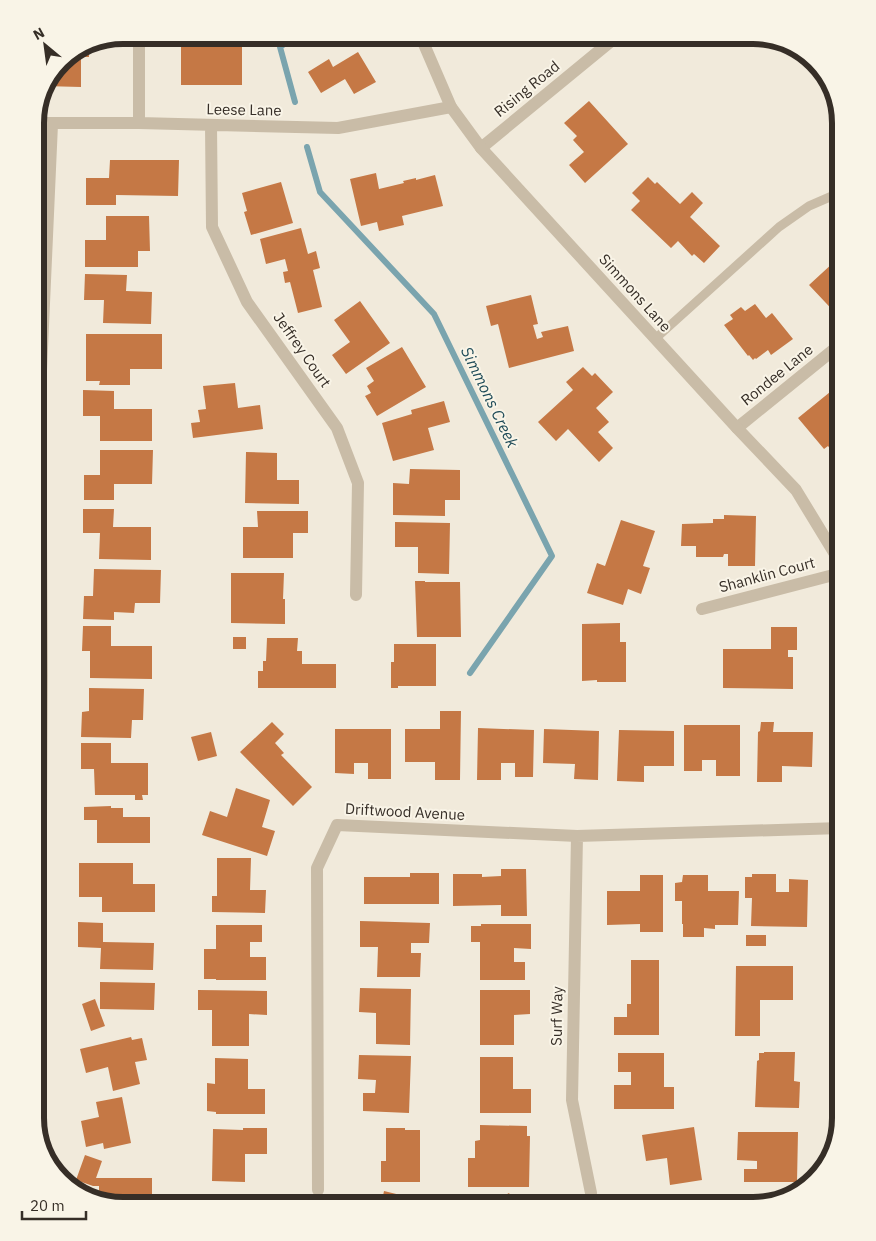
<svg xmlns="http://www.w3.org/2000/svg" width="876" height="1241" viewBox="0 0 876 1241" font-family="'IBM Plex Sans',sans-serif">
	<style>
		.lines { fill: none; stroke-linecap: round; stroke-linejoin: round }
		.stream { stroke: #7aa4ae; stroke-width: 6 }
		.building { fill: #c57845 }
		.service { stroke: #c9bca7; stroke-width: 9 }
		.minor { stroke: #c9bca7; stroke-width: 12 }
		.tertiary { stroke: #c9bca7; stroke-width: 12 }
		.labels { text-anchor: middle; stroke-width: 4; stroke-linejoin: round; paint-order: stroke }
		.street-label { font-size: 15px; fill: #362e27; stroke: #f9f4e7 }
		.water-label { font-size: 16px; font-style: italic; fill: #1d4a57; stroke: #f9f4e7 }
		.rim { fill: none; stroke: #362e27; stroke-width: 6 }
	</style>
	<rect width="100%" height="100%" fill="#f1eadb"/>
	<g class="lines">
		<path class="stream" d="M295,102L280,47L297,35
			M307,147L320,192L434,314L552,556L470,673"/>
	</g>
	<path class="building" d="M242,36V85H181V37Z
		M89,48V57H81V87L43,86L44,84L65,57Z
		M358,52L376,82L354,94L345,79L321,93L308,72L329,59L333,67Z
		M589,101L628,144L585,183L569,165L584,152L573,140L577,136L564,123Z
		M110,160H179L178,196L116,195V205H86V178H109Z
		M376,173L379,189L404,183L403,181L416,178V180L435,175L443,206L402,216L404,225L379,231L377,222L361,226L350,179Z
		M648,177L655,184L657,182L680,204L692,192L703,203L690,217L720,246L704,263L694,254L692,256L678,241L671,248L631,210L640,201L632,193Z
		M281,182L293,223L251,235L244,212L247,211L242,193Z
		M106,216H149L150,251H138V267H85V240H106Z
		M301,228L308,254L316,251L320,268L313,270L322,307L298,313L290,282L285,283L283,272L288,271L285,259L266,264L260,239Z
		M834,262L841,270V319L809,285Z
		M85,274L127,275L126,291L152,292L151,324L103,323L104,300H84Z
		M531,295L538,324L533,325L537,339L543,337L541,332L568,326L574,351L509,368L498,324L491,326L486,306Z
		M360,301L390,343L346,374L332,355L350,342L334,320Z
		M755,304L766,318L772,313L793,339L771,355L768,350L756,359L755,358L753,360L749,355L748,356L724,325L733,319L730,315L741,307L745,311Z
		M86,334H162V369H130V385H99L100,381H86Z
		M402,347L426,387L377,416L365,396L371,393L367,386L374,381L366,368Z
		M583,367L592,376L595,373L613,392L596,408L609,422L598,432L613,448L599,462L568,429L556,441L538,422L573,390L566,382Z
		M235,383L238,408L260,405L263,429L193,438L191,423L200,422L198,410L206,409L203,386Z
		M835,388L841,395V463L828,446L824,449L798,418Z
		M83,390L114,391V409H152V441H100V416H83Z
		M444,401L450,422L428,428L434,450L393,461L382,423L412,414L411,410Z
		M100,450H153L152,484H114V500H84V475H100Z
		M246,452L277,453V480H299V504L245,503Z
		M410,469L460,470V500H445V516L393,515V483L409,484Z
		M83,509H114L113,527H151V560L99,559L100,533H83Z
		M257,511H308V533H293V558H243V527H258Z
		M724,515L756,516L755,566H728V554H724L723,557H696V546H681L682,524L713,523V519H724Z
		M621,520L655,531L643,566L650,568L641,594L628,589L623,605L587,593L597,563L605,566Z
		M395,522L450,523L449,574L418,573V547H395Z
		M94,569L161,570L160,603H135L134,613L114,612V620L83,619L84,596H93Z
		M231,573H284L283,599H285V624L231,623Z
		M415,581H425V582H460L461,637H417Z
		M620,623V642H626V682H597V680L582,681V624Z
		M83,626H111V646H152V679L90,678V651H82Z
		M771,627H797V650H788V657H793V689L723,688V649H771Z
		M233,637H246V649H233Z
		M267,638H298L297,651H302V664H336V688H258V671H263V661H266Z
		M394,644H436V686H398V688H391V662H394Z
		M89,688L144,689L143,720H132L131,738L81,737L82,712L89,711Z
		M440,711H461L460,780H435V762H405V729H440Z
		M272,722L284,734L275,743L284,753L281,755L312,787L293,806L240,752Z
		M761,722H774L773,732H813L812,767L782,766V782H757L758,732L760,731Z
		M684,725H740V776H716V760H702V771H684Z
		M478,728L534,730L533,777H515V763H501V780H477Z
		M335,729H391V779H368V763H354V774L335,773Z
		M544,729L599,731L598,780L574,779L575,764L543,763Z
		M619,730L674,731V766H644V782L617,781Z
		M211,732L217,756L198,761L191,737Z
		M81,743H111V763H148V795H142L143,800H135V795H95L94,769H81Z
		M236,788L270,800L262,827L275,831L267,856L202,835L210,811L227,817Z
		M111,806V808H123V817H150V843H97V820H84V807Z
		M217,858H251L250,890H266L265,913L212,912V896H217Z
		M79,863H133V884H155V912H102V897H79Z
		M501,869H526L527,916H501V905L453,906V874H482V877L501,876Z
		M410,873H439V904H364V877H410Z
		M752,874H776V892H789V879L808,880L807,927L751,926L752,898H745V877H752Z
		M640,875H663V932H640V924L607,925V891H640Z
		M683,875H708V891H739L738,925H715V929L704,928V937H683V924H682V901H675V883L682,882Z
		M360,921L430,923L429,943H411V953H421L420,977H377L378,947H360Z
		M78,922L103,923V942L154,943L153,970L100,969L101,948L78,947Z
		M481,924H531V949L514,948V962H525V980H480V942H471V926H481Z
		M216,925H262V942H250V957H266V980H216V979H204V949H216Z
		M746,935H766V946H746Z
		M631,960H659V1035H614V1017H627V1004H631Z
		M736,966H793V1000H760V1036H735Z
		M100,982L155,983L154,1010L100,1009Z
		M360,988L411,989L410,1045L376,1044V1013L359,1012Z
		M198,990L267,991V1015L249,1014V1046H212V1010H198Z
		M480,990H530V1014L514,1015V1045H480Z
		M95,999L105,1026L91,1031L82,1004Z
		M131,1037L132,1040L142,1038L147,1060L135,1062L140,1084L113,1091L108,1067L86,1073L80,1049Z
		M764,1052H795L794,1081L800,1082L799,1108L755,1107L757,1061L759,1060V1053H764Z
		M618,1053H664V1087H674V1109H614V1085H631V1072H618Z
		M359,1055L411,1056L409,1113L363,1111V1093H375L376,1080L358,1079Z
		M480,1057H513V1089H531V1113H480Z
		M215,1058L248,1059V1089H265V1114H216V1112L207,1111V1083L215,1084Z
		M122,1097L131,1143L104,1149L103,1143L86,1147L81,1121L99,1117L96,1102Z
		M480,1125L527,1126V1136H530L529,1187H468V1158H475V1141L480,1140Z
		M694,1127L702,1180L670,1185L667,1158L646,1161L642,1135Z
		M243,1128H267V1154H245V1182L212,1181L213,1129L243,1130Z
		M386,1128H405V1130H420V1182H381V1161H386Z
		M738,1132H798L797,1182H744V1169H757V1161L737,1160Z
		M85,1155L102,1161L96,1178H152V1205H114L99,1200V1186H93L76,1180Z
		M384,1191L437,1204V1206H381Z
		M509,1193L517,1206H489L492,1204L491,1203Z
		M248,1195L249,1206H205V1205L210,1204L209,1200Z
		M673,1198L689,1204L688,1206H670Z"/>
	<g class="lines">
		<path class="service" d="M655,339L779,227L809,206L832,196H841"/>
		<path class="minor" d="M35,123H139L338,128L451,107
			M139,123V35
			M211,125L212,227L247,302L337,428L358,483L356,595
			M481,148L616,37V35
			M737,428L837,347
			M702,609L841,573
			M577,836L572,1100L591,1193
			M37,1127L40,964L42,675L40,393L52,124
			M318,1190L317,868L337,825L577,836L841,828"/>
		<path class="tertiary" d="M420,35L451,107L481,148L737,428L796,490L841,564"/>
	</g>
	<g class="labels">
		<g class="street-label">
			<text transform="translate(527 89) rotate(-39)" y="5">Rising Road</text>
			<text transform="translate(244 110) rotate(1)" y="5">Leese Lane</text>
			<text transform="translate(635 293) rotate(48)" y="5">Simmons Lane</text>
			<text transform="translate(302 350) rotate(55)" y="5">Jeffrey Court</text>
			<text transform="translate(777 375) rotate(-39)" y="5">Rondee Lane</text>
			<text transform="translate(767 575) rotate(-15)" y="5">Shanklin Court</text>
			<text transform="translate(405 812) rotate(3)" y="5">Driftwood Avenue</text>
			<text transform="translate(557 1016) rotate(-89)" y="5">Surf Way</text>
		</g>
		<g class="water-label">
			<text transform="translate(490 397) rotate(64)" y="6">Simmons Creek</text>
		</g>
	</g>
	<path d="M0 0H876V1241H0ZM123 44H753A79 79 0 0 1 832 123V1118A79 79 0 0 1 753 1197H123A79 79 0 0 1 44 1118V123A79 79 0 0 1 123 44Z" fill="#f9f4e7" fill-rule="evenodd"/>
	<path class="rim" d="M123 44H753A79 79 0 0 1 832 123V1118A79 79 0 0 1 753 1197H123A79 79 0 0 1 44 1118V123A79 79 0 0 1 123 44Z"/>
	<g transform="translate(45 45) rotate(331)" stroke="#f9f4e7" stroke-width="4" paint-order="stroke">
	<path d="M0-4L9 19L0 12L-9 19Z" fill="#362e27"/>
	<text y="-8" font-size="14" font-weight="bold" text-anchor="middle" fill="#362e27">N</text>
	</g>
	<path d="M22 1211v8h64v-8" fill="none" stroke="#362e27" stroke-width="2.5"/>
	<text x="30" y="1211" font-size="15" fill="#362e27" stroke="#f9f4e7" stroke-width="4" paint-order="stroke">20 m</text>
</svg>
